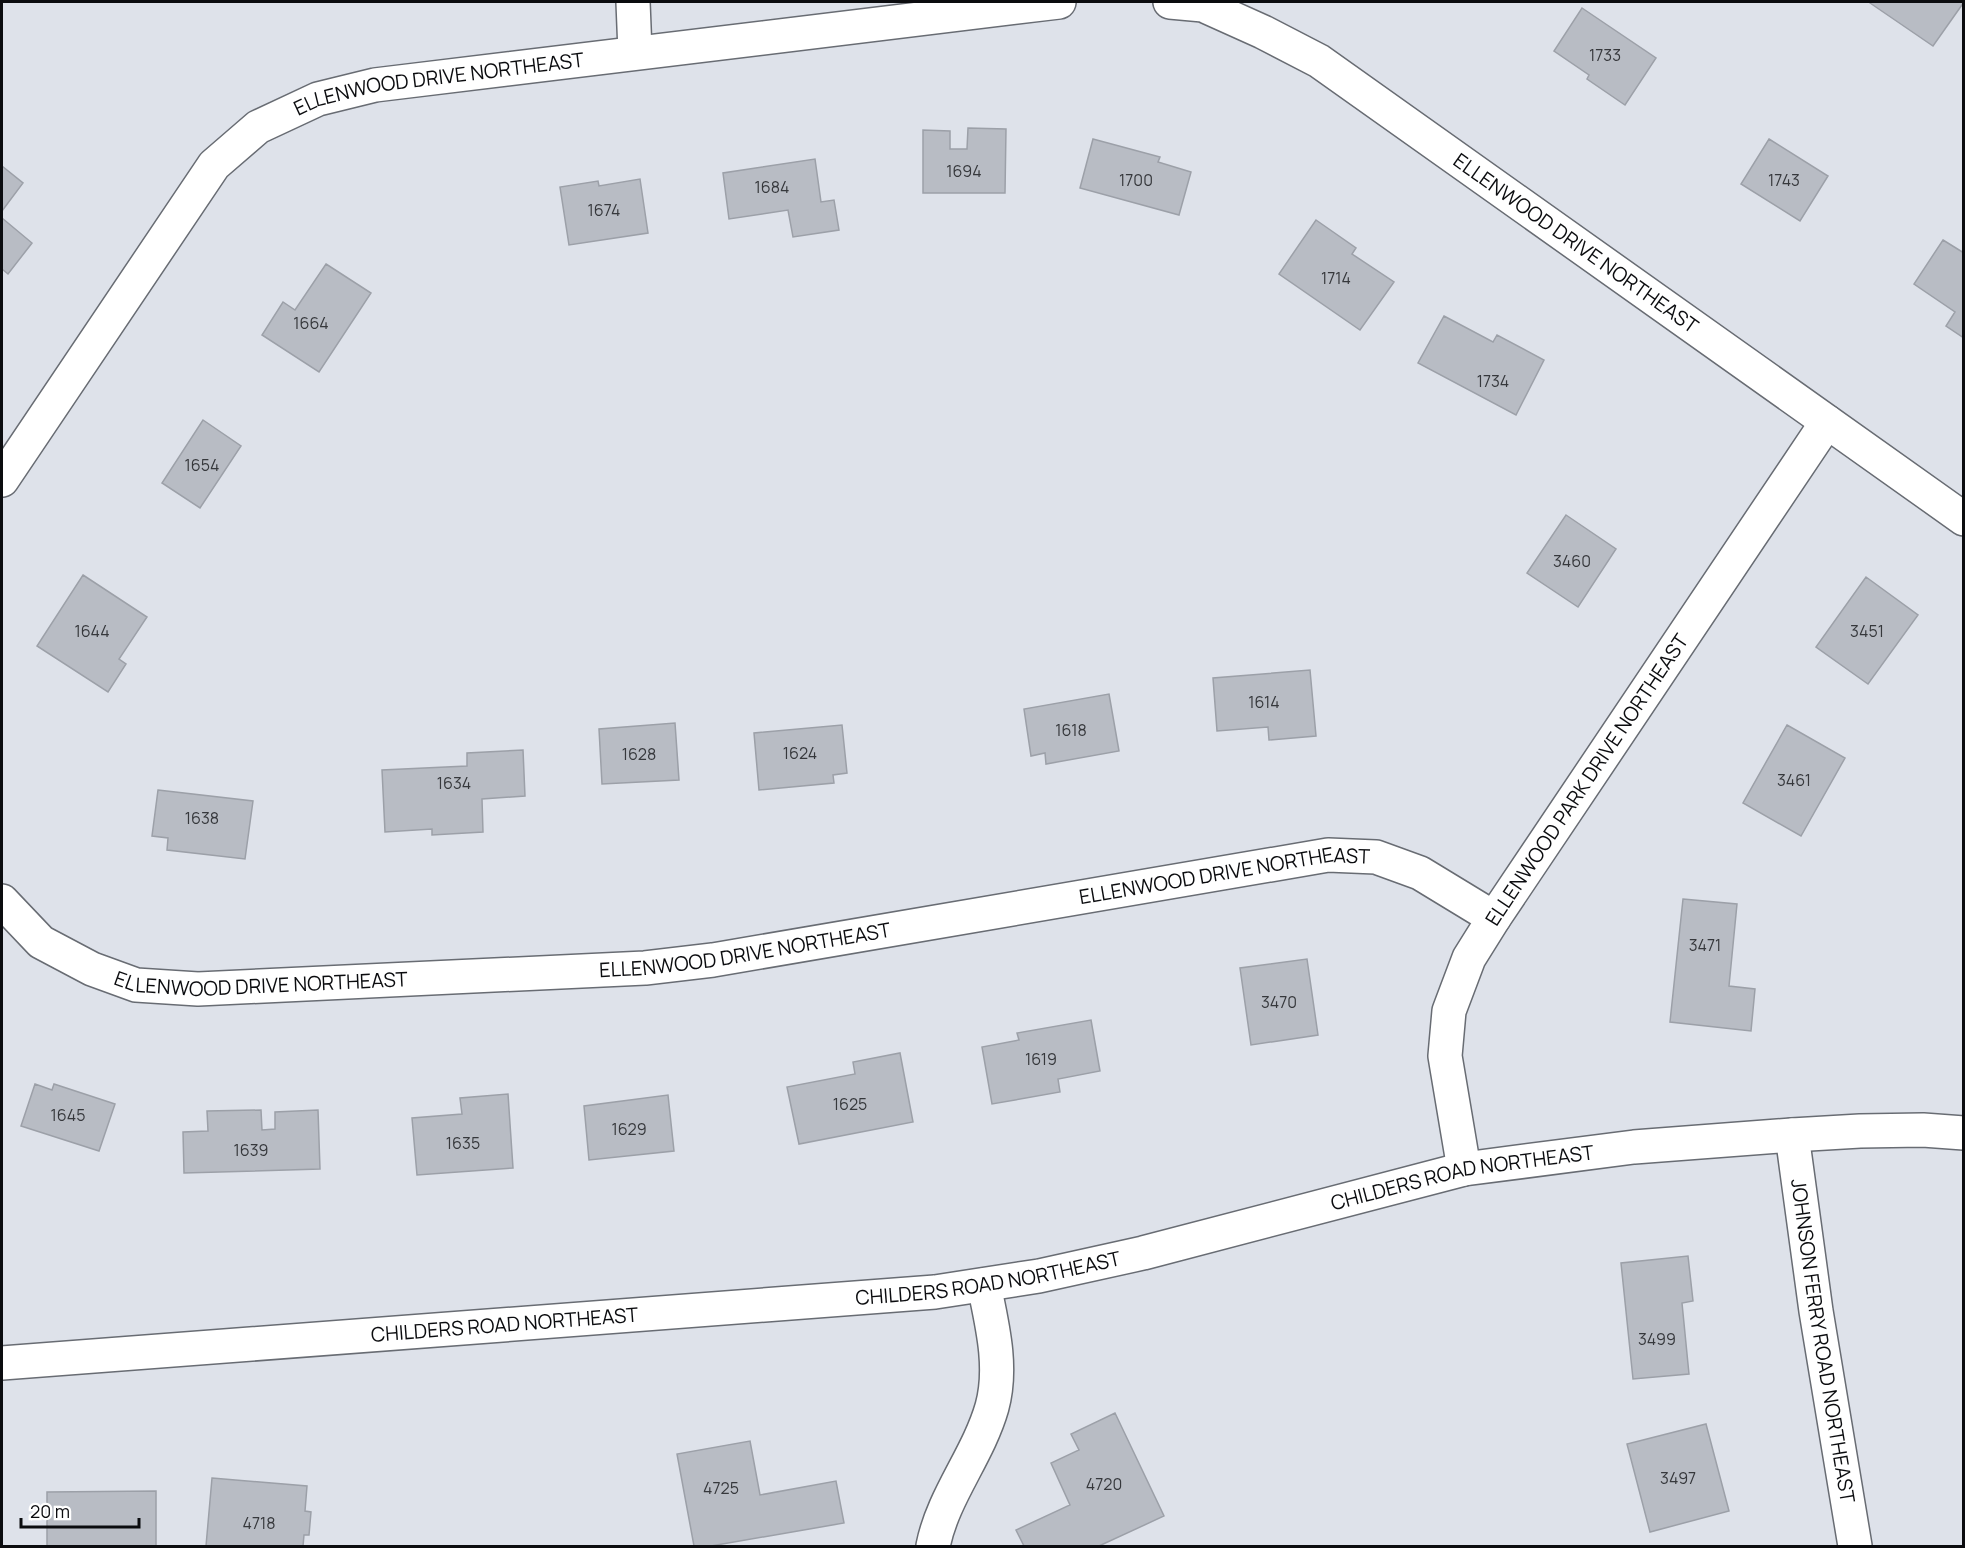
<svg xmlns="http://www.w3.org/2000/svg" width="1965" height="1548" viewBox="0 0 1965 1548" font-family="Manrope,sans-serif">
	<style>
		.building { fill: #b8bcc4; stroke: #9ca0a8; stroke-width: 1.5 }
		.lines { fill: none; stroke-linecap: round; stroke-linejoin: round }
		.minor-casing { stroke: #686c73; stroke-width: 36 }
		.tertiary-casing { stroke: #686c73; stroke-width: 36 }
		.minor { stroke: #fff; stroke-width: 33 }
		.tertiary { stroke: #fff; stroke-width: 33 }
		.labels { text-anchor: middle; stroke-width: 4.5; stroke-linejoin: round; paint-order: stroke }
		.number-label { font-size: 16px; fill: #36383c }
		.street-label { font-size: 20px; fill: #0b0c0f; stroke: #fff }
	</style>
	<rect width="100%" height="100%" fill="#dee2ea"/>
	<path class="building" d="M1871,2H1964L1933,46L1870,3Z
		M1582,8L1656,58L1625,105L1587,79L1589,75L1554,51Z
		M968,128L1006,129L1005,193H923V130L950,131V149H967Z
		M1093,139L1160,157L1158,162L1191,172L1179,215L1080,188Z
		M1769,139L1828,176L1800,221L1741,184Z
		M815,159L821,202L834,200L839,230L793,237L788,210L729,219L723,173Z
		M2,166L23,183L2,211Z
		M640,179L648,233L569,245L560,187L598,181L599,186Z
		M2,218L32,243L8,274L2,269Z
		M1316,220L1356,248L1352,254L1394,282L1360,330L1279,274Z
		M1943,240L1964,253V338L1946,326L1955,312L1914,284Z
		M326,264L371,293L319,372L262,335L283,302L295,310Z
		M1444,316L1493,342L1497,335L1544,360L1516,415L1418,363Z
		M203,420L241,446L200,508L162,483Z
		M1566,515L1616,549L1578,607L1527,573Z
		M83,575L147,617L119,659L126,664L108,692L37,646Z
		M1866,577L1918,615L1868,684L1816,647Z
		M1310,670L1316,736L1269,740L1268,727L1217,731L1213,678Z
		M1109,694L1119,751L1046,764L1045,753L1031,756L1024,709Z
		M675,723L679,780L602,784L599,729Z
		M842,725L847,773L833,775L834,783L759,790L754,733Z
		M1787,725L1845,758L1801,836L1743,803Z
		M523,750L525,796L482,799L483,832L432,835V829L385,832L382,770L467,766V753Z
		M158,790L253,801L245,859L167,850L168,838L152,836Z
		M1683,899L1737,904L1729,986L1755,989L1751,1031L1670,1022Z
		M1307,959L1318,1035L1251,1045L1240,968Z
		M1091,1020L1100,1071L1058,1079L1060,1092L992,1104L982,1047L1019,1040L1017,1033Z
		M900,1053L913,1122L799,1144L787,1087L855,1074L853,1062Z
		M35,1084L52,1090L54,1084L115,1104L99,1151L21,1126Z
		M508,1094L513,1168L417,1175L412,1118L462,1114L460,1098Z
		M668,1095L674,1151L589,1160L584,1106Z
		M261,1110L262,1130L275,1129V1112L318,1110L320,1169L184,1173L183,1132L208,1131L207,1111Z
		M1688,1256L1693,1301L1682,1303L1689,1374L1633,1379L1621,1263Z
		M1115,1413L1164,1516L1099,1546H1024L1016,1530L1070,1505L1051,1463L1079,1450L1071,1434Z
		M1706,1424L1729,1511L1650,1532L1627,1444Z
		M750,1441L760,1495L836,1481L844,1523L711,1546H694L677,1454Z
		M212,1478L307,1486L305,1511L311,1512L309,1535H304L303,1546H206Z
		M156,1491V1546H47V1492Z"/>
	<g class="lines">
		<g class="minor-casing">
			<g id="minor">
				<path d="M633,2L635,52"/>
				<path id="s1" d="M1170,2L1203,5L1263,32L1319,61L1964,519"/>
				<path id="s2" d="M2,480L214,165L258,127L318,99L375,85L1059,2"/>
				<path id="s3" d="M2,901L41,942L92,969L136,985L198,989L645,968L713,960L1328,855L1376,857L1420,873L1494,918"/>
				<path id="s4" d="M1792,1135L1816,1311L1855,1546"/>
				<path id="s5" d="M1464,1169L1445,1056L1449,1011L1469,958L1494,918L1827,422"/>
				<path d="M933,1546C943,1496 978,1456 992,1407C1003,1367 992,1324 984,1285"/>
			</g>
		</g>
		<g class="tertiary-casing">
			<g id="tertiary">
				<path id="s6" d="M2,1363L935,1292L1039,1276L1143,1253L1464,1169L1634,1147L1792,1135L1860,1131L1923,1130L1964,1133"/>
			</g>
		</g>
		<use href="#minor" class="minor"/>
		<use href="#tertiary" class="tertiary"/>
	</g>
	<g class="labels">
		<g class="number-label">
			<text x="1605" y="61">1733</text>
			<text x="964" y="177">1694</text>
			<text x="1136" y="186">1700</text>
			<text x="1784" y="186">1743</text>
			<text x="772" y="193">1684</text>
			<text x="604" y="216">1674</text>
			<text x="1336" y="284">1714</text>
			<text x="311" y="329">1664</text>
			<text x="1493" y="387">1734</text>
			<text x="202" y="471">1654</text>
			<text x="1572" y="567">3460</text>
			<text x="92" y="637">1644</text>
			<text x="1867" y="637">3451</text>
			<text x="1264" y="708">1614</text>
			<text x="1071" y="736">1618</text>
			<text x="800" y="759">1624</text>
			<text x="639" y="760">1628</text>
			<text x="1794" y="786">3461</text>
			<text x="454" y="789">1634</text>
			<text x="202" y="824">1638</text>
			<text x="1705" y="951">3471</text>
			<text x="1279" y="1008">3470</text>
			<text x="1041" y="1065">1619</text>
			<text x="850" y="1110">1625</text>
			<text x="68" y="1121">1645</text>
			<text x="629" y="1135">1629</text>
			<text x="463" y="1149">1635</text>
			<text x="251" y="1156">1639</text>
			<text x="1657" y="1345">3499</text>
			<text x="1678" y="1484">3497</text>
			<text x="1104" y="1490">4720</text>
			<text x="721" y="1494">4725</text>
			<text x="259" y="1529">4718</text>
		</g>
		<g class="street-label">
			<text dy="7" stroke="none"><textPath href="#s2" startOffset="626">ELLENWOOD DRIVE NORTHEAST</textPath></text>
			<text dy="7" stroke="none"><textPath href="#s1" startOffset="477">ELLENWOOD DRIVE NORTHEAST</textPath></text>
			<text dy="7" stroke="none"><textPath href="#s5" startOffset="430">ELLENWOOD PARK DRIVE NORTHEAST</textPath></text>
			<text dy="7" stroke="none"><textPath href="#s3" startOffset="1258">ELLENWOOD DRIVE NORTHEAST</textPath></text>
			<text dy="7" stroke="none"><textPath href="#s3" startOffset="772">ELLENWOOD DRIVE NORTHEAST</textPath></text>
			<text dy="7" stroke="none"><textPath href="#s3" startOffset="286">ELLENWOOD DRIVE NORTHEAST</textPath></text>
			<text dy="7" stroke="none"><textPath href="#s6" startOffset="1476">CHILDERS ROAD NORTHEAST</textPath></text>
			<text dy="7" stroke="none"><textPath href="#s6" startOffset="990">CHILDERS ROAD NORTHEAST</textPath></text>
			<text dy="7" stroke="none"><textPath href="#s6" startOffset="504">CHILDERS ROAD NORTHEAST</textPath></text>
			<text dy="7" stroke="none"><textPath href="#s4" startOffset="208">JOHNSON FERRY ROAD NORTHEAST</textPath></text>
		</g>
	</g>
	<rect width="1965" height="1548" fill="none" stroke="#0b0c0f" stroke-width="6"/>
	<path d="M21 1518v9h118v-9" fill="none" stroke="#0b0c0f" stroke-width="3"/>
	<text x="30" y="1518" font-size="18" fill="#0b0c0f" stroke="#ffffff" stroke-width="4.5" paint-order="stroke">20 m</text>
</svg>
